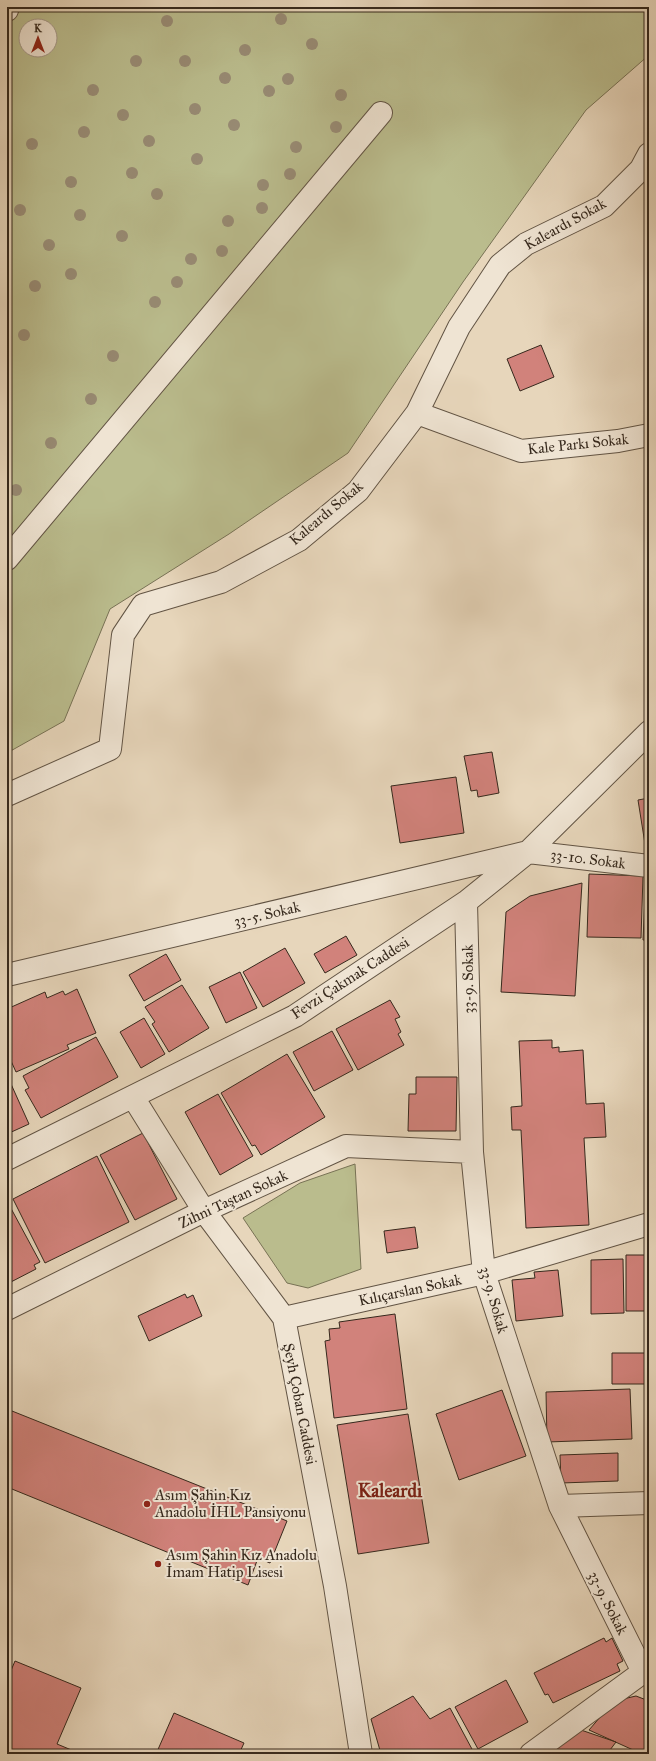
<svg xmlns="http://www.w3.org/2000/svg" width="656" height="1761" viewBox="0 0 656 1761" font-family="'IM FELL Great Primer',serif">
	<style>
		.green { fill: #babc8d; stroke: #787255; fill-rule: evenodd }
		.building { fill: #d1827b; stroke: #36291d }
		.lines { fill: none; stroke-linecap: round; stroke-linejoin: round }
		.minor-casing { stroke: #625444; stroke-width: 24 }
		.minor { stroke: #efe4d3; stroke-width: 22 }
		.tree { fill: #988b74 }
		.poi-dot { fill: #8f2418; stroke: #efe4d3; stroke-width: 1.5 }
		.labels { text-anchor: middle; stroke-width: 4; stroke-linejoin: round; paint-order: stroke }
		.street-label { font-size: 15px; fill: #36291d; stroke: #efe4d3 }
		.poi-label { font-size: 15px; fill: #36291d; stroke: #efe4d3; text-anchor: start }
		.district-label { font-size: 19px; font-weight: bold; fill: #7a1f14; stroke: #efe4d3 }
	</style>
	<rect width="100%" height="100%" fill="#e7d6bb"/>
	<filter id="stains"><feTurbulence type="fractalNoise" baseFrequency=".005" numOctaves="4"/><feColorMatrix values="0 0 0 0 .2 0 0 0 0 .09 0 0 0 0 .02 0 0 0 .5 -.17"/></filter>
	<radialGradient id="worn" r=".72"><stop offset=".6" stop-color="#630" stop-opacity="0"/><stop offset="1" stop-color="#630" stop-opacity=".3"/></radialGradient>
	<path class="green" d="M7,7H649V55L586,110L463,282L348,453L229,534L110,609L64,721L7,753ZM26,26H50V50H26Z
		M355,1164L361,1269L308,1288L287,1283L243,1218L300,1183Z"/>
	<path class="building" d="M541,345L554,377L520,391L507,359Z
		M492,752L499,793L478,797L477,790L471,791L464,756Z
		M456,777L464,833L400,843L391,786Z
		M649,798V844H645L638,800Z
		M589,874L643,876L641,938L587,937Z
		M646,875L649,876V940H643Z
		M582,883L575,996L501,992L506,912L530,896Z
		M346,936L357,955L325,973L314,954Z
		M285,948L305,983L263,1007L243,972Z
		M166,954L181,980L144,1001L129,975Z
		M240,972L257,1008L226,1023L209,987Z
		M182,985L209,1028L169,1052L152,1024L155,1022L145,1007Z
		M77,989L96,1033L67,1045L69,1049L16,1072L7,1052V1009L45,992L47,998L63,991L65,995Z
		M390,1000L400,1017L395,1019L401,1032L398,1034L404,1045L358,1070L336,1029Z
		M144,1018L165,1054L141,1068L120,1032Z
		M332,1031L353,1070L314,1091L293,1052Z
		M96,1037L118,1077L41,1118L25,1090L29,1088L23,1076Z
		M552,1040V1048L559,1047V1052L583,1050L586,1104L604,1103L606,1137L584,1138L589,1225L526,1228L521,1130H512L511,1107L522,1106L519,1041Z
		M287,1054L325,1117L261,1155L255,1145L252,1146L221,1093Z
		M416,1077H457L456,1131H408L409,1094H416Z
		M11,1084L29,1124L7,1134V1086Z
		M218,1094L253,1156L220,1175L185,1112Z
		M143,1133L177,1199L135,1220L100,1155Z
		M97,1156L129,1222L45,1263L13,1199Z
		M7,1201L40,1262L34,1265L36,1269L7,1284Z
		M415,1227L418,1248L387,1253L384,1231Z
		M626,1255H649V1311H626Z
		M623,1259L624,1313L591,1314V1260Z
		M558,1270L563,1316L516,1321L512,1280L535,1278L534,1272Z
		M185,1294L187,1298L193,1295L202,1316L149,1341L138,1316Z
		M395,1314L407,1409L334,1418L325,1341L330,1340L329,1329L340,1328L339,1322Z
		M612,1353H649V1384H612Z
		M630,1389L632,1439L547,1442L546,1392Z
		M502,1390L526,1456L459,1480L436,1414Z
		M7,1409L287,1521L270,1563L258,1558L248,1585L7,1487Z
		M408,1414L429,1543L358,1554L337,1425Z
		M618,1453V1481L561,1483L560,1455Z
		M646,1522H649V1573H645Z
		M604,1638L606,1642L612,1638L623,1661L617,1664L620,1671L553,1703L548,1694L545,1695L534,1673Z
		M15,1661L81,1688L57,1744L81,1754H7V1680Z
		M506,1680L528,1722L478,1749L455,1707Z
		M413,1696L430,1719L450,1708L473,1751L468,1754H381L371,1719Z
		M636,1696L649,1701V1754H642L589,1730L614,1701Z
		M174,1713L244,1743L239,1754H156Z
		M578,1729L616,1742L607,1754H551Z"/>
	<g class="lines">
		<g class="minor-casing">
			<path id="minor" d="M7,10L8,7
				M417,413L521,451L618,441L649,435
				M7,559L381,113
				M7,795L110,749L123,635L143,605L221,582L299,540L358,491L417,413L459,327L500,265L526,244L604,206L641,169L649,154
				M466,902L472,1152L484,1273L560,1506L643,1672
				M7,975L528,852L649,866
				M133,1097L204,1211L284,1318L335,1586L361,1754
				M7,1159L295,1016L466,902L528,852L649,732
				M7,1309L204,1211L346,1146L472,1152
				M284,1318L484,1273L649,1224
				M560,1506L649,1503
				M531,1754L643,1672L649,1674"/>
		</g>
		<use href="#minor" class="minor"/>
	</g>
	<g class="tree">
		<circle cx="281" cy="19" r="6"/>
		<circle cx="167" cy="21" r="6"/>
		<circle cx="312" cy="44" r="6"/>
		<circle cx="245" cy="50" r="6"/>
		<circle cx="136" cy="61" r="6"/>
		<circle cx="185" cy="61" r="6"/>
		<circle cx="225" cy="78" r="6"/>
		<circle cx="288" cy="79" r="6"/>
		<circle cx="93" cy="90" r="6"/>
		<circle cx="269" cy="91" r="6"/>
		<circle cx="341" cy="95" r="6"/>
		<circle cx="195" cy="109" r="6"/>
		<circle cx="123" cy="115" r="6"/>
		<circle cx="234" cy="125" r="6"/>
		<circle cx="336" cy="127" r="6"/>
		<circle cx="84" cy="132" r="6"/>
		<circle cx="149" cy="141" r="6"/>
		<circle cx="32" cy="144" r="6"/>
		<circle cx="296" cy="147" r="6"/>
		<circle cx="197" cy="159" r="6"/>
		<circle cx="132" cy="173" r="6"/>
		<circle cx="290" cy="174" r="6"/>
		<circle cx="71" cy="182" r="6"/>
		<circle cx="263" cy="185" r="6"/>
		<circle cx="157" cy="194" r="6"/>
		<circle cx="262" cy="208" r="6"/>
		<circle cx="20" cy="210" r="6"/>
		<circle cx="80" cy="215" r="6"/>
		<circle cx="228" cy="221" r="6"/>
		<circle cx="122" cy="236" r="6"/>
		<circle cx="49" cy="245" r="6"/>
		<circle cx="222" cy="251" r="6"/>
		<circle cx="191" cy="259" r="6"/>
		<circle cx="71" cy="274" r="6"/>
		<circle cx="177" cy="282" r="6"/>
		<circle cx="35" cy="286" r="6"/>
		<circle cx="155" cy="302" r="6"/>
		<circle cx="24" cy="335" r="6"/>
		<circle cx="113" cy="356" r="6"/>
		<circle cx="91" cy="399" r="6"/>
		<circle cx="51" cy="443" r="6"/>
		<circle cx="16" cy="490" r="6"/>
	</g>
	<g class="poi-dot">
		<circle cx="147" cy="1504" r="4"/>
		<circle cx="158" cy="1564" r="4"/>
	</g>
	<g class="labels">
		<g class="street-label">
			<text transform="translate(565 224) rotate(-29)" y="5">Kaleardı Sokak</text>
			<text transform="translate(578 444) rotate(-6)" y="5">Kale Parkı Sokak</text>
			<text transform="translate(326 513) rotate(-40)" y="5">Kaleardı Sokak</text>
			<text transform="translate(588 859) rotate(7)" y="5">33-10. Sokak</text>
			<text transform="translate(267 914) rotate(-13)" y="5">33-5. Sokak</text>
			<text transform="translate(350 978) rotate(-33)" y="5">Fevzi Çakmak Caddesi</text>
			<text transform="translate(468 979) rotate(-91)" y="5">33-9. Sokak</text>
			<text transform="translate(233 1199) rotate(-25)" y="5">Zihni Taştan Sokak</text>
			<text transform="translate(410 1290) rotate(-12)" y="5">Kılıçarslan Sokak</text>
			<text transform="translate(494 1300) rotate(74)" y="5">33-9. Sokak</text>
			<text transform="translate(300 1404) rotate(79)" y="5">Şeyh Çoban Caddesi</text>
			<text transform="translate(608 1603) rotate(63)" y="5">33-9. Sokak</text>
		</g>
		<g class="poi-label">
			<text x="155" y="1500">Asım Şahin Kız<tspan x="155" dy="17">Anadolu İHL Pansiyonu</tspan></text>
			<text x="166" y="1560">Asım Şahin Kız Anadolu<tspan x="166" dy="17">İmam Hatip Lisesi</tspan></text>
		</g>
		<g class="district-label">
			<text x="390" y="1497">Kaleardı</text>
		</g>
	</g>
	<rect width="656" height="1761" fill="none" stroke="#e7d6bb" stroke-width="24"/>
	<rect x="8" y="8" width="640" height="1745" fill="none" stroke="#36291d" stroke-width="2"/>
	<rect x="12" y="12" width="632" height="1737" fill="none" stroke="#36291d"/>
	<g transform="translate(38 38)"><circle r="19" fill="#efe4d3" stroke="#a5998a"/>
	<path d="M0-3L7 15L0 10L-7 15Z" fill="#8f2418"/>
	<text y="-6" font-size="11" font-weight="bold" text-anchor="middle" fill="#36291d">K</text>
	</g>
	<rect width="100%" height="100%" filter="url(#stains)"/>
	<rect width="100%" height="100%" fill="url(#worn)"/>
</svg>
